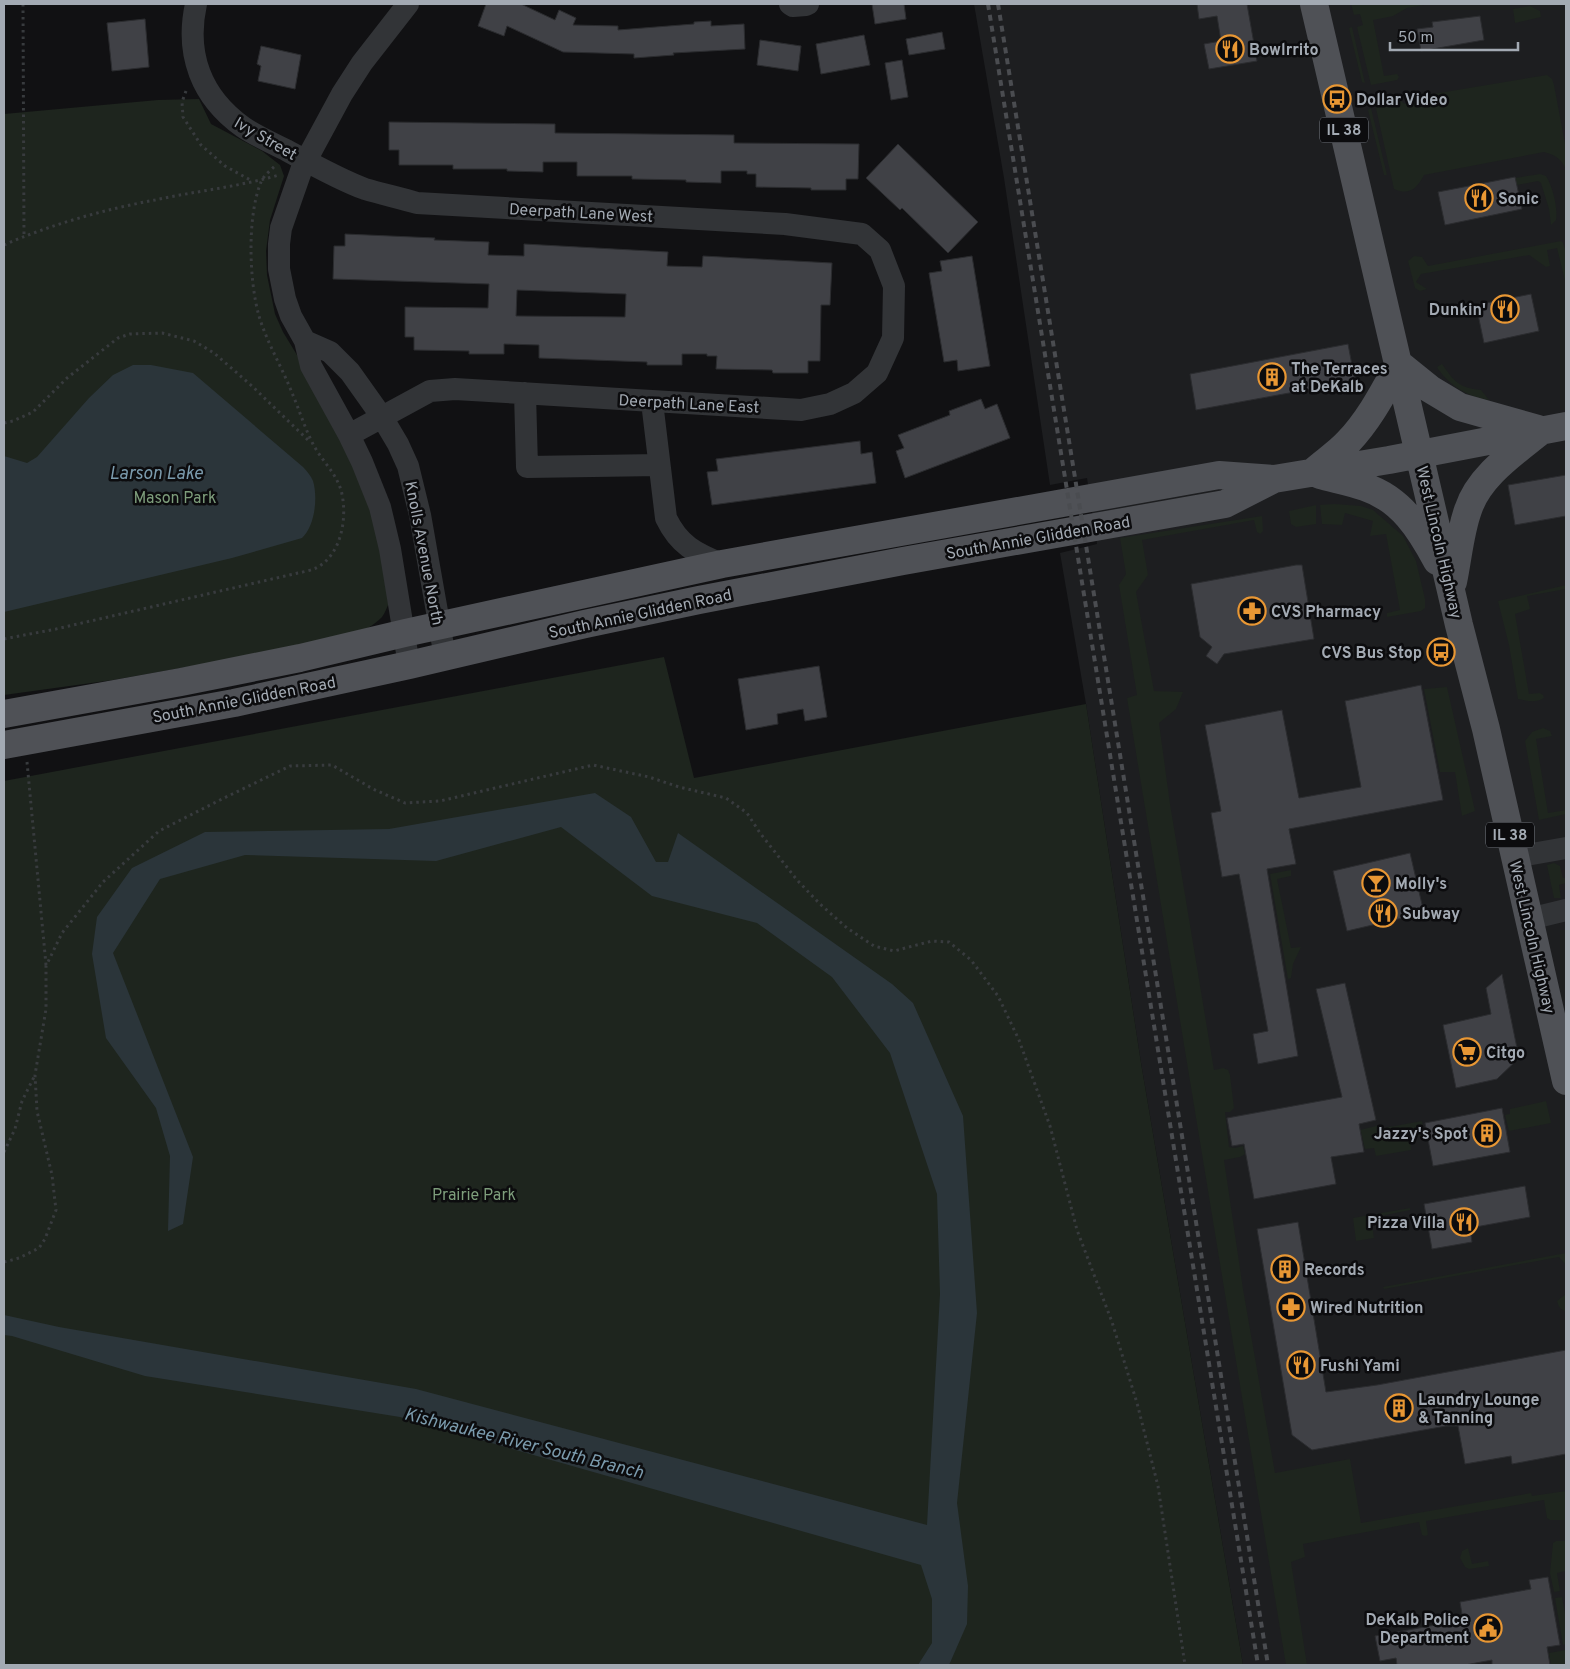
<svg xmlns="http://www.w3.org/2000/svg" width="1570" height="1669" viewBox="0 0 1570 1669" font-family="Overpass,sans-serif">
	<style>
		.built { fill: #1d1e20 }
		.green { fill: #1e251e }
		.water { fill: #2b353a }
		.building { fill: #404146; stroke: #2b2c2f; fill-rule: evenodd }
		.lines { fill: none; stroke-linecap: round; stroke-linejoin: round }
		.path { stroke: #383b3e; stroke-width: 3; stroke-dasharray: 2.5 4; stroke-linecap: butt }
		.minor { stroke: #323437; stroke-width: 22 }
		.major { stroke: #4f5156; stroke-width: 28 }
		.rail { stroke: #4a4c50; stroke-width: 4; stroke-dasharray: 6 5; stroke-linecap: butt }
		.labels { text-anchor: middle; stroke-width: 5; stroke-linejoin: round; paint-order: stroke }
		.shield { fill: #0c0c0e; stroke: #767b82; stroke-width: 1 }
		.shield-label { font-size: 15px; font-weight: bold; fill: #a3aab3 }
		.poi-label { font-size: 16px; font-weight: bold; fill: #a3aab3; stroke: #0c0c0e; text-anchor: start }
		.street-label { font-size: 16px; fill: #a3aab3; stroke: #0c0c0e }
		.park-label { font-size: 16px; fill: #7d9d7b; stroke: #0c0c0e }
		.water-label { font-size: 18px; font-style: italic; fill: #7b9bad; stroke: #0c0c0e }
	</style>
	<rect width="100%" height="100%" fill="#111113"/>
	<path class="built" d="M974,4H1566V1665H1243L1141,1063L1086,704L1060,553L1097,544L1087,478L1050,485L1004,178Z"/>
	<path class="green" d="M1351,4H1429L1407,8L1393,16L1373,20L1384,76L1397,74L1399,77L1397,80L1371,85L1357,27L1363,25L1360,14L1354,15Z
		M1530,6L1540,11L1541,17L1515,23L1513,9Z
		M1352,27L1365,83L1362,82L1349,28Z
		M1547,75L1552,79L1554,85L1566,149V170C1562,159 1555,155 1544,152L1424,175C1417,188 1410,196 1394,189L1375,104L1399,100L1405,104L1421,96Z
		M199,99L211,124L262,151L280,165L284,176L270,220L266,251L267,275L275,314L283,332L297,355L345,444L373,510L389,603C387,607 385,613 382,617C366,634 338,639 317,644L113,680L4,695V114L158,100Z
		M1371,108L1387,175H1384L1368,110Z
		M1540,174L1546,176C1553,187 1558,208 1556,220L1551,225L1549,209L1541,183L1538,181L1517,185L1515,178Z
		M1561,241L1563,243L1566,253V285L1557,248L1547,250L1550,266L1546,267L1529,255L1421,274L1416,282L1427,289L1420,291L1415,288L1408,261L1414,256L1422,257L1428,266Z
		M1442,364C1454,381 1459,388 1481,390L1489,400C1468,397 1450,386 1438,369L1437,367Z
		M1335,504L1361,506L1373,510L1403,536L1416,561L1425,599V608L1421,611L1387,617V613L1400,610L1386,534L1370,536L1373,521L1345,513L1342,525L1322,524L1320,505Z
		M1316,505V524L1296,527L1291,524L1289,511Z
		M1262,516L1263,531L1260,534L1257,532L1254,520L1142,540L1148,575L1136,592L1154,691L1183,692L1176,709L1159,723L1170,804L1214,1070L1223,1068L1228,1070L1230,1075L1234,1108L1230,1112H1225L1229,1147L1235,1148L1243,1146L1245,1154L1240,1157L1224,1160L1243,1289L1275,1473L1350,1459L1361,1523L1531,1493L1532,1496L1566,1491V1520H1550L1547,1518L1544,1500L1426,1521L1428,1535L1425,1536L1422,1535L1419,1522L1303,1544L1305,1557L1291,1562L1307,1665H1286L1127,698L1137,695L1119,585L1126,574L1120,538Z
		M1566,585V589L1527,596L1530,609L1515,614L1529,694L1540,693L1543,695L1544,698C1536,703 1527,701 1518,699L1509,645L1498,601Z
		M664,657L694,778L1086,704L1141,1063L1243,1665H4V781Z
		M1447,687L1475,811L1462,816L1455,772H1440L1424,689Z
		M1543,728L1550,731L1552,736L1536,739L1548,813L1566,810V814L1539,820L1525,741L1532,732Z
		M1554,863L1560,866L1563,878H1566V883L1559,885L1561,898H1554L1547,865Z
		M1291,870V876L1277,879L1291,948L1301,947L1293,964L1291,978L1288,979L1270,874Z
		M1546,1101L1551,1123L1509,1131L1505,1115L1510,1114V1109Z
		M1422,1121L1424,1134L1410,1138L1411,1150L1376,1156L1374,1148L1365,1149L1361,1132L1341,1136L1344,1134L1380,1125L1382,1135H1385L1384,1128Z
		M1410,1208V1210L1371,1218L1374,1238L1356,1241L1353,1218Z
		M1566,1253V1265L1559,1257L1384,1289L1383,1287Z
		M1566,1294V1311C1560,1310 1559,1307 1557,1301Z
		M1556,1541H1566V1571L1557,1573L1560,1591L1554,1592L1550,1573L1553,1543Z
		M1468,1548L1472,1564L1488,1561L1489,1566L1469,1569L1465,1567L1460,1558L1462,1551Z
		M1562,1597L1566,1619V1644L1563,1645L1555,1598Z
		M1566,1650V1665H1551L1549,1653Z"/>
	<path class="water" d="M133,365H151L193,373L303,467C307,471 311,476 313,481C318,497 315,526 302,538L232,558L4,612V456L27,463L37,457L89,398L113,375Z
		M595,793L631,817L656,862H668L678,833L892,984L913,1003L963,1116L977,1313L957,1503L968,1586L967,1624L949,1665H918L932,1643V1599L921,1565L400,1417L145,1376L12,1336L4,1335V1315L59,1327L416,1389L927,1525L940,1294L937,1194L890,1053L832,977L757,923L652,896L561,827L436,861L245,855L160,879L113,953L193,1157L183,1224L168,1231L170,1156L156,1108L106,1038L92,954L97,917L132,868L205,832L389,829Z"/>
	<path class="building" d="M486,4H521L555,20L559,10L576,18L573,25L618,26V30L694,24V22L711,21V26L744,24L745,49L673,53L674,55L634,58V54L563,52L507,26L504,36L478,26Z
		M872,4H904L906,19L875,24Z
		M1197,4H1247L1257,61L1209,69L1204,44L1221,41L1217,16L1199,19Z
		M1480,16L1484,40L1421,51L1417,29L1433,27L1432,22Z
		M145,19L149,67L112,71L107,23Z
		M942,32L945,49L909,55L906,39Z
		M864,35L870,65L821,74L816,44Z
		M760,40L801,46L798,71L757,65Z
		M261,46L301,55L295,89L258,81L261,66L257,64Z
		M902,60L908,97L891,100L885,63Z
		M389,122L555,124V133L734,135V143L859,144L858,179H846V190H811V188L756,187V174H747V171H721V183L686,182V180L632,179V176H577V162H543V172L507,171V169H453V165H399V150H389Z
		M898,144L978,222L948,253L902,208L900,210L866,178Z
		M1515,177L1522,209L1445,225L1438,192Z
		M345,234L435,238L434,240L489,242L488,255L524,256V244L668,252L667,266L702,267L703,256L832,263L830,305H821L820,361H808V373H773L772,370L716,369L717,356H707V354H682V365H647V362L539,358V345L504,344V354H469V351L414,350V337H405V307L488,308L489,284L333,279L334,246H345ZM517,290L626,294L625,317L516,316Z
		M972,256L990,366L958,371L957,360L944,362L929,273L942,271L940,261Z
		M1531,294L1539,331L1484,343L1476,305Z
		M1348,344L1355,381L1196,410L1190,374Z
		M981,399L985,409L997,404L1010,438L905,478L896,451L904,448L898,435L950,415L949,411Z
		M860,441L861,454L872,452L876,483L712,505L707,472L718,471L716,459Z
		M1566,475V516L1515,525L1508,485Z
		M1296,565H1302L1314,639L1224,654L1217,664L1206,656L1212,647L1200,637L1191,584Z
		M819,666L827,717L805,721L803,709L777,714L778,724L746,730L738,679Z
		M1421,685L1443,800L1289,829L1296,864L1267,869L1298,1056L1258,1064L1253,1034L1268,1031L1239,874L1222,877L1211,813L1221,811L1205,725L1282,710L1299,798L1361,787L1345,701Z
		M1410,853L1424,913L1347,931L1333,871Z
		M1502,974L1519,1058L1497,1079L1456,1088L1443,1025L1491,1014L1486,988Z
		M1345,983L1376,1120L1359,1124L1364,1152L1331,1157L1336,1184L1254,1199L1244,1144L1232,1146L1227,1118L1342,1097L1316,989Z
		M1502,1108L1510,1152L1433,1166L1425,1123Z
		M1525,1186L1530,1217L1470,1228L1472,1242L1432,1249L1424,1204Z
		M1298,1222L1326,1392L1377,1385L1566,1350V1454L1512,1464L1511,1456L1465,1464L1458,1426H1446L1312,1450L1292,1435L1257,1229Z
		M1548,1577L1560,1645L1547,1647L1550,1665H1492V1660L1465,1665H1397L1396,1658L1380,1661L1375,1636L1463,1620L1460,1602L1531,1589L1529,1580Z"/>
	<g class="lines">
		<path class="path" d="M23,4L24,236
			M186,91L182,102L183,117L201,145L225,166L252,181
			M4,245C49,225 106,209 155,200C196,191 238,187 279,175
			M4,423L13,421L33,412L67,378L118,338L130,334L162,333L194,341L214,353L252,386L310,442
			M4,639L56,629L298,573C304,572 311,570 316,568C342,555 348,516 341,490C335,471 320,459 312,442C304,426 299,409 292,393C282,367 267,343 259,316C249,281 247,216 261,182C264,175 271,170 276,165
			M27,762L46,965
			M4,1152L15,1129L22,1101L35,1075
			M4,1262L19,1258L39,1248L45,1239L56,1210L52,1175L37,1111L35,1075L46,1009V966L62,933L103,882L159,831L220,800L290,766L332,765L373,789L405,803L440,801L593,765L649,777L679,787L726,798L747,813L760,833L797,880L820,904L847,928L874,946L894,951L932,941L949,942L971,960L998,996L1019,1040L1050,1126L1077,1230L1112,1322L1137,1403L1158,1486L1185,1665"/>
		<path class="minor" d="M196,4C185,54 201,97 243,127C256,136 272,143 286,150C312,164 338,179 365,189C382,194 400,198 417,203L785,224L862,234L880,250L894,286L893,338L877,373L854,393L830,404L801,410L455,389L430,391L349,435
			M408,4L362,63L342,94L302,168L281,228L279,244V269L285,299L291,316L305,341L311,366L349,435L362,462L380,507L390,549L409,665
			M790,4L793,6L806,5L808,4
			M305,341L330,352L350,372L382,417L398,444L408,466L420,515L445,657
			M525,393L527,467L659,465
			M652,402L666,518C679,545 695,553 722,564
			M1515,857L1566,848
			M1529,919L1566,910"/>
		<path class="major" d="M1314,4L1459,625L1486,729L1566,1081
			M1399,364L1430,389L1460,407L1538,429
			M1313,472C1324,462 1338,453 1348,442C1370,419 1384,391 1399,364
			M1320,475C1335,479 1351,482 1365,487C1401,499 1420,529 1437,561
			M1453,582C1458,558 1460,532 1468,510C1479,476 1514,453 1541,431
			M4,714L181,682L300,658L405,633L722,564L1219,475L1274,479L1389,460L1566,426
			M4,745L234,703L409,665L585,624L699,600L903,561L1225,504L1274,479"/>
		<path class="rail" d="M988,4L1258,1665
			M998,4L1268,1665"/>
	</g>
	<defs>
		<g id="restaurant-ring" transform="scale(1.4375)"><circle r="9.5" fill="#0c0c0e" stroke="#e89734" stroke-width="1.5"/><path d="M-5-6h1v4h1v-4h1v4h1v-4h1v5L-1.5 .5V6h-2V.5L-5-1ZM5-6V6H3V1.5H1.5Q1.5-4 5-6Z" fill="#e89734"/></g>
		<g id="bus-ring" transform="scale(1.4375)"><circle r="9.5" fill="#0c0c0e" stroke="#e89734" stroke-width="1.5"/><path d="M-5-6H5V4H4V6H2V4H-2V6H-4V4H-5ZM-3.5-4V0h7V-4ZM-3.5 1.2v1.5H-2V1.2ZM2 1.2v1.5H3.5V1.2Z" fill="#e89734"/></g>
		<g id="building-ring" transform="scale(1.4375)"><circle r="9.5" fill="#0c0c0e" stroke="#e89734" stroke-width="1.5"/><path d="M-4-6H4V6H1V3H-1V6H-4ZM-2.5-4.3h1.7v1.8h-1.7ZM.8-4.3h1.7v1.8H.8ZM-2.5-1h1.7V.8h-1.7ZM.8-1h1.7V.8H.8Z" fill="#e89734"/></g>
		<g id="pharmacy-ring" transform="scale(1.4375)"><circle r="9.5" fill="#0c0c0e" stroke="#e89734" stroke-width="1.5"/><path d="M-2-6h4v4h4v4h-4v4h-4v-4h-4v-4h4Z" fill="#e89734"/></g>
		<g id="bar-ring" transform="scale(1.4375)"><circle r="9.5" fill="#0c0c0e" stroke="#e89734" stroke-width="1.5"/><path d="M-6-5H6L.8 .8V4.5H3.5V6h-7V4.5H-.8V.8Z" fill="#e89734"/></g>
		<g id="supermarket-ring" transform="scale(1.4375)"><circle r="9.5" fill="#0c0c0e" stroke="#e89734" stroke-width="1.5"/><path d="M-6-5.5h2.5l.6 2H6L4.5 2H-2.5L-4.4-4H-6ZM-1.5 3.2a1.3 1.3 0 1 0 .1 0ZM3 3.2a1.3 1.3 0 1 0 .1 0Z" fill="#e89734"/></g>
		<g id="civic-ring" transform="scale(1.4375)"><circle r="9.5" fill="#0c0c0e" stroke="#e89734" stroke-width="1.5"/><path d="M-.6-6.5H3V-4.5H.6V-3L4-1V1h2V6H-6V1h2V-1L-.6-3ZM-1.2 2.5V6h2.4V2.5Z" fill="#e89734"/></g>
	</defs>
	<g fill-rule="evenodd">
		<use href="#restaurant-ring" x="1230" y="49"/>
		<use href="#bus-ring" x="1337" y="99"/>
		<use href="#restaurant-ring" x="1479" y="198"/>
		<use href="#restaurant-ring" x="1505" y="309"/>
		<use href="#building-ring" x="1272" y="377"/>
		<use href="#pharmacy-ring" x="1252" y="611"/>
		<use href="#bus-ring" x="1441" y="652"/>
		<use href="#bar-ring" x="1376" y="883"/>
		<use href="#restaurant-ring" x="1383" y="913"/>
		<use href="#supermarket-ring" x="1467" y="1052"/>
		<use href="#building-ring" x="1487" y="1133"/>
		<use href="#restaurant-ring" x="1464" y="1222"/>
		<use href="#building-ring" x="1285" y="1269"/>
		<use href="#pharmacy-ring" x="1291" y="1307"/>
		<use href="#restaurant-ring" x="1301" y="1365"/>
		<use href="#building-ring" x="1399" y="1408"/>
		<use href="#civic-ring" x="1488" y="1628"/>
	</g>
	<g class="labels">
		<g class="shield">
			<rect x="1320" y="117.5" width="48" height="25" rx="4"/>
			<rect x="1486" y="822.5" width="48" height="25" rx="4"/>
		</g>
		<g class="shield-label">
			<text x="1344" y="135">IL 38</text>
			<text x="1510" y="840">IL 38</text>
		</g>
		<g class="poi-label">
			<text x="1249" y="55">Bowlrrito</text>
			<text x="1356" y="105">Dollar Video</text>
			<text x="1498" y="204">Sonic</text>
			<text x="1486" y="315" text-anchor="end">Dunkin'</text>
			<text x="1291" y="374">The Terraces<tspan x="1291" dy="18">at DeKalb</tspan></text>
			<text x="1271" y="617">CVS Pharmacy</text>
			<text x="1422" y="658" text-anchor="end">CVS Bus Stop</text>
			<text x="1395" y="889">Molly's</text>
			<text x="1402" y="919">Subway</text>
			<text x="1486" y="1058">Citgo</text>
			<text x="1468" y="1139" text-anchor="end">Jazzy's Spot</text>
			<text x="1445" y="1228" text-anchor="end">Pizza Villa</text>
			<text x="1304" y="1275">Records</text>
			<text x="1310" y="1313">Wired Nutrition</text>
			<text x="1320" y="1371">Fushi Yami</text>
			<text x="1418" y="1405">Laundry Lounge<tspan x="1418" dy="18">&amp; Tanning</tspan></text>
			<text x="1469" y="1625" text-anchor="end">DeKalb Police<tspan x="1469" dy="18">Department</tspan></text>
		</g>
		<g class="street-label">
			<text transform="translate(266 138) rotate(30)" y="6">Ivy Street</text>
			<text transform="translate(581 212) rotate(3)" y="6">Deerpath Lane West</text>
			<text transform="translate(689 403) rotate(3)" y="6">Deerpath Lane East</text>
			<text transform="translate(1038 537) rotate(-10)" y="6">South Annie Glidden Road</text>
			<text transform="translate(1440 542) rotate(77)" y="6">West Lincoln Highway</text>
			<text transform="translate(425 553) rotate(79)" y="6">Knolls Avenue North</text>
			<text transform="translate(640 613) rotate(-12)" y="6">South Annie Glidden Road</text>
			<text transform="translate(244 699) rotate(-11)" y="6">South Annie Glidden Road</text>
			<text transform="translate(1533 937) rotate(77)" y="6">West Lincoln Highway</text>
		</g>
		<g class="park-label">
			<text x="175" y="503">Mason Park</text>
			<text x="474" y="1200">Prairie Park</text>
		</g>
		<g class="water-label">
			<text x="156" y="479">Larson Lake</text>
			<text transform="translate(524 1443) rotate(14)" y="6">Kishwaukee River South Branch</text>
		</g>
	</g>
	<rect width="1570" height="1669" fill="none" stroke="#a3aab3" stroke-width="10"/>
	<path d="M1390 42v8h128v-8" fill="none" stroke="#a3aab3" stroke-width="2.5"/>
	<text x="1398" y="42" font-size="15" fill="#a3aab3" stroke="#0c0c0e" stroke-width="4" paint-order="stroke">50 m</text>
</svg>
